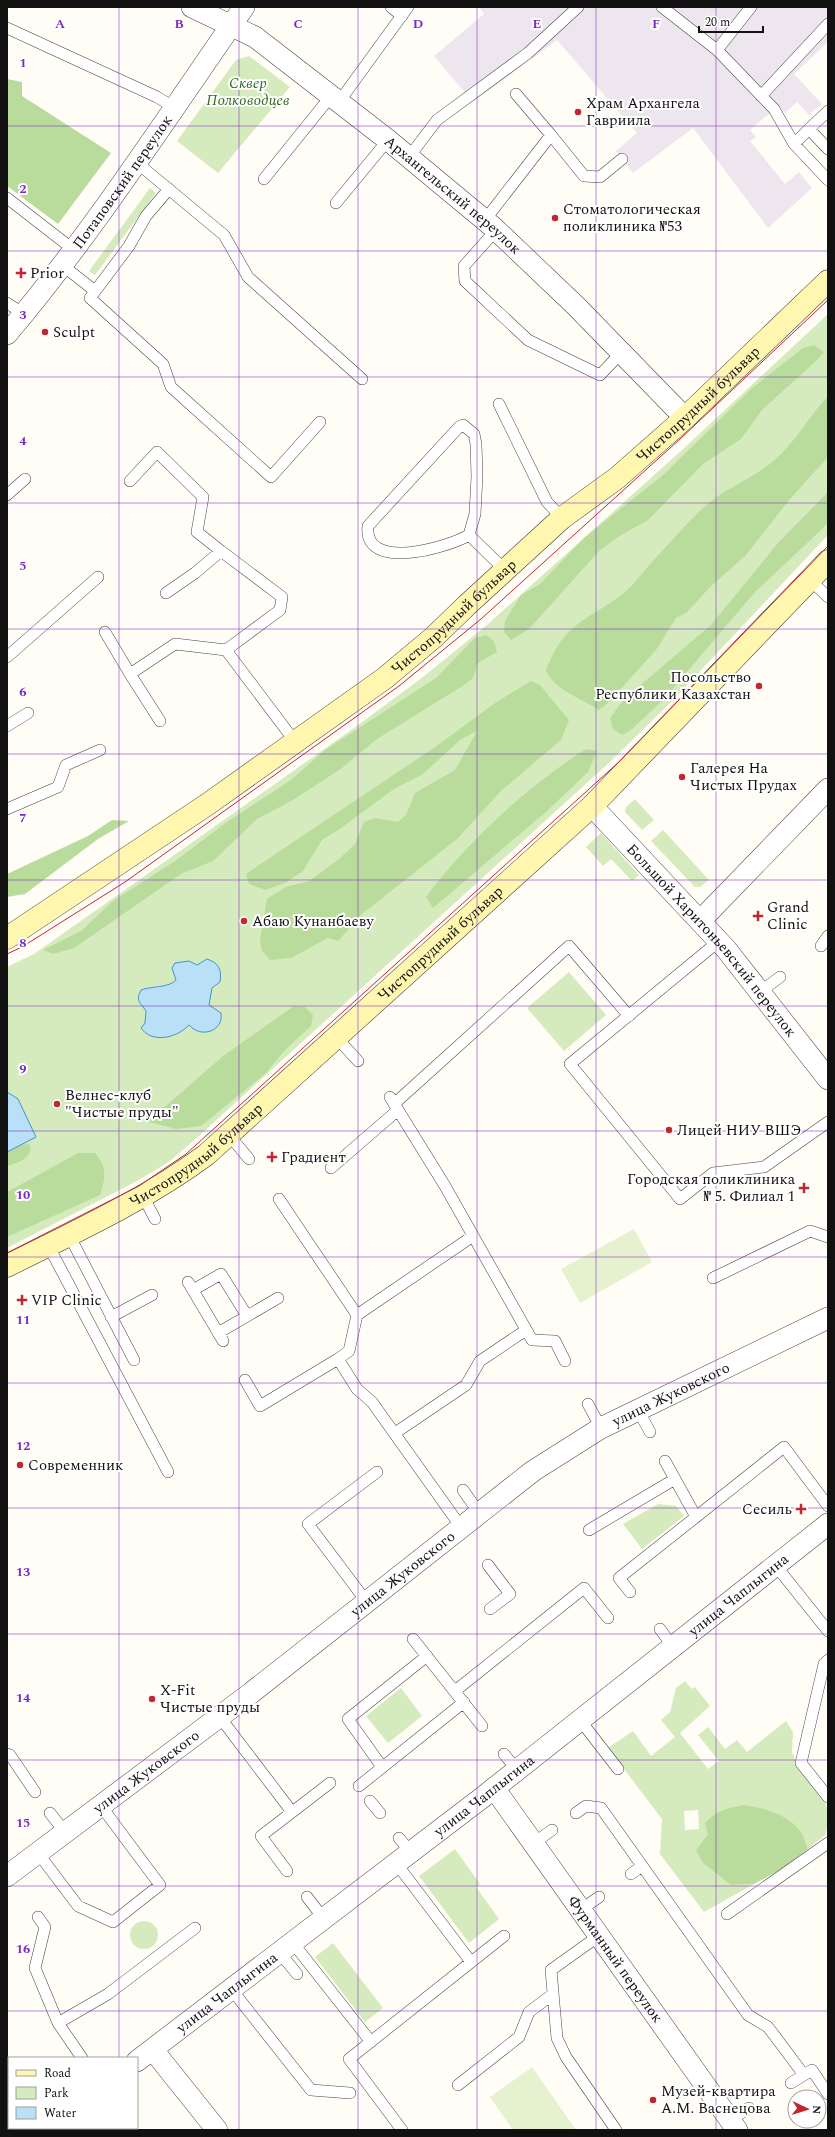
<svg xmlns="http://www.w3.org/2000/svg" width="835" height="2137" viewBox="0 0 835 2137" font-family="Spectral,serif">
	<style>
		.industrial { fill: #eee6ef }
		.green { fill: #d5ebbd; fill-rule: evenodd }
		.forest { fill: #b9dc9c }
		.pitch { fill: #e6f2cf }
		.water { fill: #b9e0f7; stroke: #3f96cf }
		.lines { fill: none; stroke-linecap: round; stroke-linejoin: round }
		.lane-casing { stroke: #444; stroke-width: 12 }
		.street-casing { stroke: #444; stroke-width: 22 }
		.secondary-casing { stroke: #333; stroke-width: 23 }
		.lane { stroke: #fff; stroke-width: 11 }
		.street { stroke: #fff; stroke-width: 21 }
		.secondary { stroke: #fff6b0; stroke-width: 22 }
		.tram { stroke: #c4262e; stroke-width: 1 }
		.grid { fill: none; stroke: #7b2cbf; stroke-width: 1; stroke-opacity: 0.55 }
		.poi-dot { fill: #c4262e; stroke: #fff; stroke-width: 1.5 }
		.labels { text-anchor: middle; stroke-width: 4; stroke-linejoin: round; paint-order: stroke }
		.park-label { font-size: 15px; font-style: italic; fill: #2f6b1f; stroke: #fff }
		.poi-label { font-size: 15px; fill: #111; stroke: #fff; text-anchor: start }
		.street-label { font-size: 15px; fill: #111; stroke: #fff }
		.grid-label { font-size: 13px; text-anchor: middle; font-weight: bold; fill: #7b2cbf; stroke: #fff; stroke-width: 4; stroke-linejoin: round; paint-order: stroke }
	</style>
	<rect width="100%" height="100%" fill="#fffdf5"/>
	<path class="industrial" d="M479,7H828V42L794,74L822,104L809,115L797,102L785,113L778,106L750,130L756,137L750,141L785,184L799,172L812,188L768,228L693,128L633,173L616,151L637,133L557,40L473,102L434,56L484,14Z"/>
	<path class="green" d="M249,56L290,87L218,173L177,141L236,60Z
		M150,188L156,193L95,275L89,271Z
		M828,314V535L671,702L612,760L200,1135L170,1161L139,1180L7,1248V967L34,954L354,728L423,677L487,625L682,450Z
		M635,799L654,820L642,830L625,812L626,807Z
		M663,830L709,880L700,887H695L651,841Z
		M601,833L639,875L632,881L611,859L603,866L586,847Z
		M569,972L606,1015L564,1051L527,1008Z
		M658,1504L676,1506L684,1516L642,1549L623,1524Z
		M685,1681L692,1689L695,1687L710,1706L680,1733L708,1769L719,1761L698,1735L708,1727L725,1749L737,1740L747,1752L786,1721L793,1732L792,1752L799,1768L823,1797L828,1812V1826L825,1835L808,1849L801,1832L788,1820L708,1834L696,1850L731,1885L754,1884L704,1912L660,1854L662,1819L608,1748L633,1731L651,1756L675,1737L661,1720L670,1712L676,1688ZM698,1810L699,1829L685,1830L684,1811Z
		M401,1688L422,1716L388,1743L366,1716Z
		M455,1849L480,1884L476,1887L499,1919L469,1943L419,1876Z
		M130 1935a14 14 0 1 1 28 0a14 14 0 1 1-28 0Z
		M333,1943L383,2008L365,2022L315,1957Z"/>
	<path class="forest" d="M7,79L22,82V96L111,153L58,224L7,186Z
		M814,345L824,352L817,360L762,410L741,439L703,464L648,520L618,537L599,551L529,629L511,640L504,632L505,621L521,595L540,584L585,537L663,475L751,389L803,348Z
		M828,396V457L790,499L746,555L710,587L686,613L676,618L656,650L608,703L599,710C581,698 556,691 546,671C565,620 587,622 625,592C632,586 639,577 645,570C664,549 683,527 703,508C723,489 750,480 771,463C794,445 808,417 828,396Z
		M828,492V522L822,529L755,592L663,700L631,730L622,735L613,729L610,718L624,699L711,625L778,543Z
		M486,635L494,641L497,652L478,663L473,678L464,685L377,739L342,768L293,800L257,819L213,861L181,874L74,948L53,954L43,950L81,931L113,901L175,861L227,822L291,780L325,750L436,678L475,638Z
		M531,681L540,685L569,720L561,740L502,790L457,839L362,914L338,941L328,938L291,958L270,960L262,951L260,940L267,899L286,887L309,881L338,860L355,844L364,822L375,818L398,822L406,815L415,793L455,770L477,731L460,740L423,774L394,789L341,828L322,840L303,871L285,883L265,890L249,884L246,874L435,747L498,701Z
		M586,749L597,751L588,772L547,811L433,908L426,897C467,842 529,785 586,749Z
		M112,820L129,821L98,839L25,894L7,897V874L88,836Z
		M294,1006L305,1007L313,1015L311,1026L285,1050L265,1074L201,1126L176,1129L145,1121L144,1115L166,1106L223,1056Z
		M29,1144L31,1149C28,1160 17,1163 7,1166V1146Z
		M78,1153H95C107,1166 106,1178 100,1195L7,1237V1192Z
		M743,1805C762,1807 789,1815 801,1832C804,1836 806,1844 808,1849L780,1870L754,1884L731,1885L703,1863L696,1850L708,1834L705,1823C716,1811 727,1808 743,1805Z"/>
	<path class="pitch" d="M634,1229L652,1262L580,1303L561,1269Z
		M532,2067L576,2130H513L490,2097Z"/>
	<path class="water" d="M207,959C219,963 222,970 220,982L212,988L209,1005L221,1013C224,1031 201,1039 189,1025C177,1038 152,1044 141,1028L145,1023L146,1011C140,1002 135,1001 141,990C151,986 169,988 176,980L172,968L175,963L189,961L197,965Z
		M7,1092L18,1099L36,1137L7,1152Z"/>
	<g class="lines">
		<g class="lane-casing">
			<path id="lane" d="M391,7L402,16
				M662,7L717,50
				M751,7L717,50L774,109L794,144L828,180
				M7,28L157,97L175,108
				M761,96L828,24
				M339,102L408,7
				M828,111L809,129L828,149
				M551,135L584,176L600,177L622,159
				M794,144L809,129
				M409,157L437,120L528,53L578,7
				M136,162L224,235L248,277L362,379
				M264,179L331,96
				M169,189L146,216L129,246L90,298L163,364L171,387L271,477L320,422
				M7,198L74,250
				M336,203L388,140
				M485,220L551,135L516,94
				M496,230L464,266L465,281L528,340L600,375L622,352
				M62,265L95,291
				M7,303L24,314
				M499,404L547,502L562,518
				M463,425L474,434L476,444L477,476L475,514L469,535C447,548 363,572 368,526L459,427Z
				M130,481L157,452L203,497L197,532L221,551
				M7,495L25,479
				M469,535L505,570
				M810,580L828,597
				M166,593L195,573L221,551L282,597L280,610L226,650
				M105,632L130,674L175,644L226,650L296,743
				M7,657L98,577
				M130,674L160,721
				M7,726L28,713
				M7,809L58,787L66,765L100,750
				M719,941L570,1064L680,1199L713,1173L764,1167L828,1122
				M821,946L828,936
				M760,992L780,977
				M336,1037L358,1061
				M390,1097L445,1186L532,1340L555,1341L565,1361
				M394,1104L569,946L629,1016
				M229,1135L249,1159
				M331,1168L398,1110
				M143,1196L155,1219
				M279,1199L357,1315
				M69,1235L134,1360
				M48,1245L168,1472
				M713,1278L810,1231L828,1237
				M188,1282L223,1341
				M193,1290L221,1274L247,1316
				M111,1317L152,1295
				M218,1333L278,1298
				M338,1359L357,1389L372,1402L461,1527
				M245,1380L260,1406L338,1359L349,1351L357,1315L473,1236
				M588,1404L601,1428
				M638,1410L650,1432
				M395,1433L466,1385L480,1361L526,1330
				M665,1461L696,1517L784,1447L828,1506
				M463,1490L479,1513
				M589,1530L675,1479
				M488,1565L510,1594L490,1609
				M776,1566L828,1631
				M630,1592L619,1578L696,1517
				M366,1601L308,1524L377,1472
				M660,1629L673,1647
				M413,1639L482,1726
				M828,1660L824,1664L801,1763L828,1797
				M455,1691L584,1588L608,1618
				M219,1716L292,1812
				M580,1720L618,1769
				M7,1754L10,1755L35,1792
				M504,1754L517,1770
				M382,1767L348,1719L427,1656
				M359,1786L464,1702
				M370,1801L380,1813
				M50,1813L65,1832
				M576,1813L586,1806L601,1808L748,2015L768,2027L804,2075
				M399,1838L411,1853
				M534,1843L552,1830
				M38,1853L78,1906L113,1922L160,1885L101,1806
				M396,1863L471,1962
				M287,1871L261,1836L330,1783
				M631,1874L642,1866
				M307,1897L324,1919
				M582,1909L599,1897
				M727,1914L828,1843
				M38,1917L45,1927L35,1968L58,2023L82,2058
				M600,1935L551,1970L557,2038L566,2057L616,2130
				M293,1943L371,2042
				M280,1953L297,1974
				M232,1990L311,2090L350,2093
				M58,2023L108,1994L195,1928
				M791,2083L812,2070L828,2094
				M458,2085L519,2037L529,2012L553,1994
				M730,2120L749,2108
				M402,2130L349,2059L504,1936"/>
		</g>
		<g class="street-casing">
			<g id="street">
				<path id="s1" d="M192,7L255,37L388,140L493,227L576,306L685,418"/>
				<path id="s2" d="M7,334C94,231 167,117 244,7"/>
				<path id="s3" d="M592,806L726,949L828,1079"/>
				<path d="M700,921L828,789"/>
				<path id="s4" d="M494,1788L737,2130"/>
				<path id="s5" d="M7,1876L251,1693L533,1471L601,1428L828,1318"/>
				<path d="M153,2050L217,2130"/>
				<path id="s6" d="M137,2061L483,1797L828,1524"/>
				<path d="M40,2130L43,2128"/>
			</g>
		</g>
		<g class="secondary-casing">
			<g id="secondary">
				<path id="s7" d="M7,938L208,804L385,678L434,637L467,605L562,518L617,478L685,418L828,281"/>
				<path id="s8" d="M7,1266C75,1232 145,1200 206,1155L592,806L828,561"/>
			</g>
		</g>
		<use href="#lane" class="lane"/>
		<use href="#street" class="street"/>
		<use href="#secondary" class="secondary"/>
		<path class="tram" d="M7,954L22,947L125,882L399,686L481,619L680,439L828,300
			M7,1253L139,1186L186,1154L620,761L828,546"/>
	</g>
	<path class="grid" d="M119,7V2058M239,7V2130M358,7V2130M477,7V2130M596,7V2130M716,7V2130M7,126H828M7,251H828M7,377H828M7,503H828M7,629H828M7,754H828M7,880H828M7,1006H828M7,1131H828M7,1257H828M7,1383H828M7,1508H828M7,1634H828M7,1760H828M7,1886H828M7,2011H828M119,2128V2130"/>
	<g class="poi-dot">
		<circle cx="578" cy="112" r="4"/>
		<circle cx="555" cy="218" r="4"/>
		<path d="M19 267h4v4h4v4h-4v4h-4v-4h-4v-4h4z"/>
		<circle cx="45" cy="332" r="4"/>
		<circle cx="759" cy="686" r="4"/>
		<circle cx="682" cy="777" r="4"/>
		<path d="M756 910h4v4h4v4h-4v4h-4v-4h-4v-4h4z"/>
		<circle cx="244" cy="921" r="4"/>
		<circle cx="57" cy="1104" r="4"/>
		<circle cx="669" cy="1130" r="4"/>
		<path d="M270 1151h4v4h4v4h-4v4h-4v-4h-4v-4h4z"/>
		<path d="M802 1182h4v4h4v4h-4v4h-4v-4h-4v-4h4z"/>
		<path d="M20 1294h4v4h4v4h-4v4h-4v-4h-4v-4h4z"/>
		<circle cx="20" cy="1465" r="4"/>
		<path d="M799 1503h4v4h4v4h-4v4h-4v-4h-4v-4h4z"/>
		<circle cx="152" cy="1699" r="4"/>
		<circle cx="653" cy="2100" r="4"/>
	</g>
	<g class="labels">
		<g class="park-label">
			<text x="248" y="88">Сквер<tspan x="248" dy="17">Полководцев</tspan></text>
		</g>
		<g class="poi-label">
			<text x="586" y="108">Храм Архангела<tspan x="586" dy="17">Гавриила</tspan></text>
			<text x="563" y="214">Стоматологическая<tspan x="563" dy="17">поликлиника №53</tspan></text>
			<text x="30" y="278">Prior</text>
			<text x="53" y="337">Sculpt</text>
			<text x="751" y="682" text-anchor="end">Посольство<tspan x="751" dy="17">Республики Казахстан</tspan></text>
			<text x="690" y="773">Галерея На<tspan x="690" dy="17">Чистых Прудах</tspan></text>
			<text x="767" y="912">Grand<tspan x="767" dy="17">Clinic</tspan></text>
			<text x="252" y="926">Абаю Кунанбаеву</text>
			<text x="65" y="1100">Велнес-клуб<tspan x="65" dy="17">"Чистые пруды"</tspan></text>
			<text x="677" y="1135">Лицей НИУ ВШЭ</text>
			<text x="281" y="1162">Градиент</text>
			<text x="795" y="1184" text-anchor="end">Городская поликлиника<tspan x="795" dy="17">№ 5. Филиал 1</tspan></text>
			<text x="31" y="1305">VIP Clinic</text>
			<text x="28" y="1470">Современник</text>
			<text x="792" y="1514" text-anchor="end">Сесиль</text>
			<text x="160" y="1695">X-Fit<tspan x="160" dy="17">Чистые пруды</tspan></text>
			<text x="661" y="2096">Музей-квартира<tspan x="661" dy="17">А.М. Васнецова</tspan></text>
		</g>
		<g class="street-label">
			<text dy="5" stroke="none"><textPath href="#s2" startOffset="191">Потаповский переулок</textPath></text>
			<text dy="5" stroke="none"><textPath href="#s1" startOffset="323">Архангельский переулок</textPath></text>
			<text dy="5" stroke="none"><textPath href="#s7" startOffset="875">Чистопрудный бульвар</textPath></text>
			<text dy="5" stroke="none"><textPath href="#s7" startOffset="551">Чистопрудный бульвар</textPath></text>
			<text dy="5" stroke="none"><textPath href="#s3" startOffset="180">Большой Харитоньевский переулок</textPath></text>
			<text dy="5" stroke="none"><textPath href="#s8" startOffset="544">Чистопрудный бульвар</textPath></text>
			<text dy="5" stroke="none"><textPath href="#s8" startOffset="220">Чистопрудный бульвар</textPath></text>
			<text dy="5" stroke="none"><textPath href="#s5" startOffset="822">улица Жуковского</textPath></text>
			<text dy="5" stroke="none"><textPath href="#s5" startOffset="498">улица Жуковского</textPath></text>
			<text dy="5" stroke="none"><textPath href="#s6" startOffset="761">улица Чаплыгина</textPath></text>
			<text dy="5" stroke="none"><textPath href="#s5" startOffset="174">улица Жуковского</textPath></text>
			<text dy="5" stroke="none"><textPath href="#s6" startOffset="437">улица Чаплыгина</textPath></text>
			<text dy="5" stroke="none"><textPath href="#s4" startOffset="210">Фурманный переулок</textPath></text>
			<text dy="5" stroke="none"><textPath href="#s6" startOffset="113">улица Чаплыгина</textPath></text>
		</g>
	</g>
	<g class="grid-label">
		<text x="60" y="28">A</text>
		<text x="179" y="28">B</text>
		<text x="298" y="28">C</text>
		<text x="418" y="28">D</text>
		<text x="537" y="28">E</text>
		<text x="656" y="28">F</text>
		<text x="23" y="67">1</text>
		<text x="23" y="193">2</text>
		<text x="23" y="319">3</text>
		<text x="23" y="445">4</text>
		<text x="23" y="570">5</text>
		<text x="23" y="696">6</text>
		<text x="23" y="822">7</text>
		<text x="23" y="947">8</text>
		<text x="23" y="1073">9</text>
		<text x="23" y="1199">10</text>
		<text x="23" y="1324">11</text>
		<text x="23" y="1450">12</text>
		<text x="23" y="1576">13</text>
		<text x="23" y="1702">14</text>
		<text x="23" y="1827">15</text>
		<text x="23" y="1953">16</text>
	</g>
	<rect width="835" height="2137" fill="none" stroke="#111111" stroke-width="16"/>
	<rect x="8" y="2057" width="130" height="72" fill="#ffffff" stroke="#a0a0a0"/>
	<rect x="16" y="2070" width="20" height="6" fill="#fff6b0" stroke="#a0a0a0"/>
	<text x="44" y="2077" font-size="12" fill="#111111">Road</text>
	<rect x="16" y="2087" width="20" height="12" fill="#d5ebbd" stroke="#a0a0a0"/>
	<text x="44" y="2097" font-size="12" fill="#111111">Park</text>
	<rect x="16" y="2107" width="20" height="12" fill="#b9e0f7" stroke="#a0a0a0"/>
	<text x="44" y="2117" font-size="12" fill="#111111">Water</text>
	<g transform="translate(807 2109) rotate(94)"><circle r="19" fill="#ffffff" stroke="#a0a0a0"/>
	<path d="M0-3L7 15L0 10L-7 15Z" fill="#c4262e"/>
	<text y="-6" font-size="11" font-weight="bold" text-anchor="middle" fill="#111111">N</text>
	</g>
	<path d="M699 26v6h64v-6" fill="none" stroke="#111111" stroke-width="2"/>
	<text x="705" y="26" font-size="12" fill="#111111" stroke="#ffffff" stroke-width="3" paint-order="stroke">20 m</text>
</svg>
